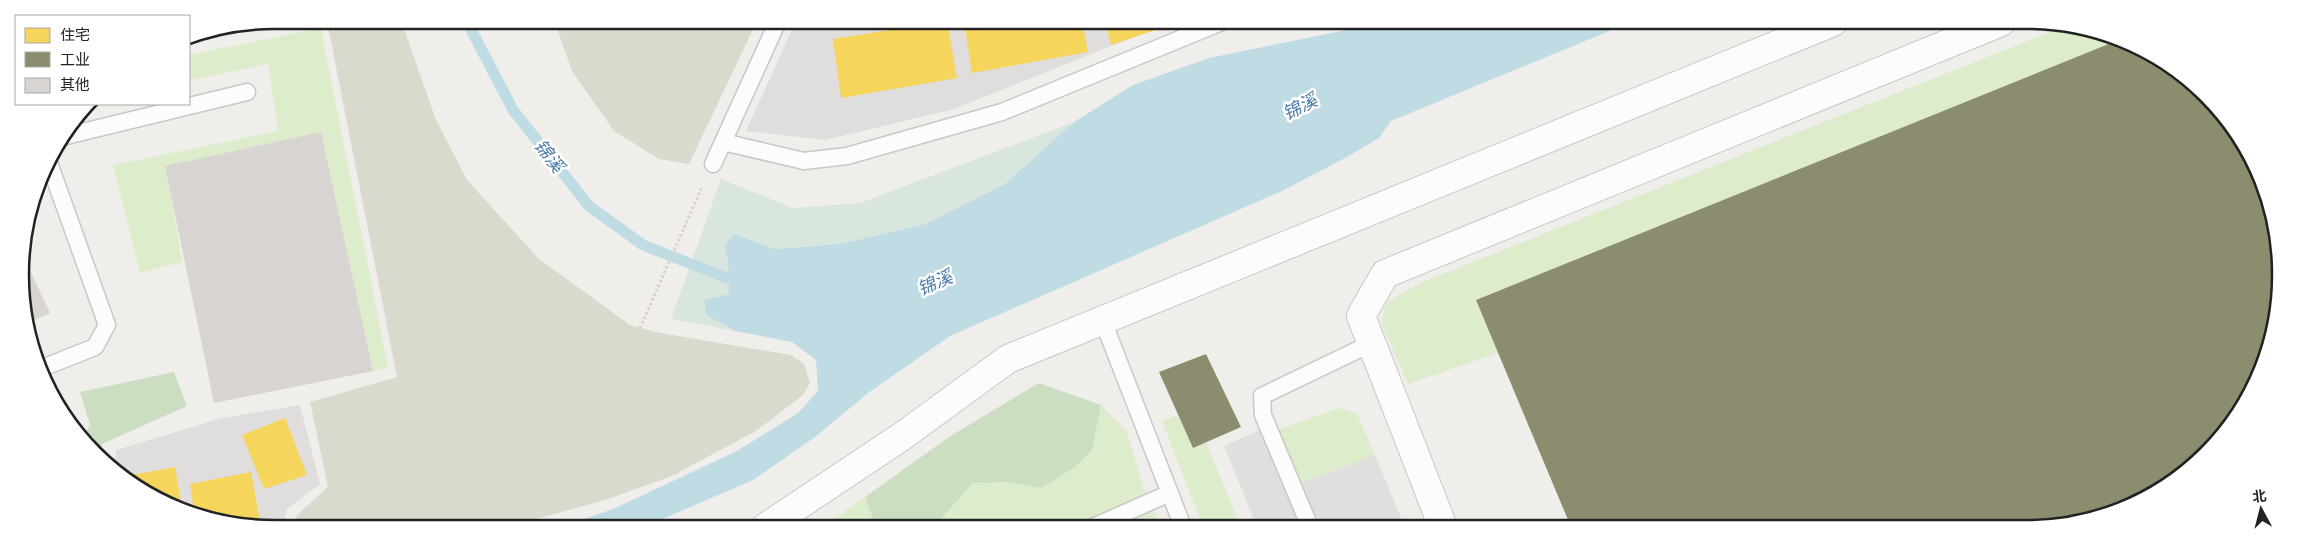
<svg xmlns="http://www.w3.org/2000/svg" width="2301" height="549" viewBox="0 0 2301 549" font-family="'PT Sans','Noto Sans SC',sans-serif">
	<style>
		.residential { fill: #dfdedc }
		.construction { fill: #d9d9cd }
		.grass { fill: #ddeccb }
		.forest { fill: #cbdec1 }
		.wetland { fill: #d9e6de }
		.parking { fill: #e0dfde }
		.water { fill: #bfdbe3 }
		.homes { fill: #f6d55c }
		.industry { fill: #8c8c6e }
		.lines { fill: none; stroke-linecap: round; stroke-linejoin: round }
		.stream { stroke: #bfdbe3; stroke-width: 11 }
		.building { fill: #d7d4d2 }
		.lane-casing { stroke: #c9c8c7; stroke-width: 19 }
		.street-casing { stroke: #c9c8c7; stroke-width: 30 }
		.path { stroke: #dccecd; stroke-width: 3; stroke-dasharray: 2.5 2.5; stroke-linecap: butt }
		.lane { stroke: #fdfcfc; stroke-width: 16 }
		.street { stroke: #fdfcfc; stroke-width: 28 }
		.labels { text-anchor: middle; stroke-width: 5; stroke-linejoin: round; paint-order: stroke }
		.water-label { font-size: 18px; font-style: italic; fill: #4a7aab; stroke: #fff }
		.rim { fill: none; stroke: #222; stroke-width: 2.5 }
	</style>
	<rect width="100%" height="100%" fill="#f0eeeb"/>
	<path class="residential" d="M796,21H1174L954,109L825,140L746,131Z
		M300,405L320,484L287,509L282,527H241L148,495L115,467L116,450L222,418Z"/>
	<path class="construction" d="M354,20H401L436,120L467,180L539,259L630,325L655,332L791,355L804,364L810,383L803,395L756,431L672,476L605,500L507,527H293L297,515L328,487L310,402L397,377L328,26Z
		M554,20L757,21L689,164L659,159L614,131L572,71Z"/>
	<path class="grass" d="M2067,25L2116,41L1476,300L1498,353L1408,384L1382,324L1385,304L1418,284Z
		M321,28L388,368L373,371L321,132L166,166L182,262L140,273L113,165L278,131L268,64L189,80V55Z
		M1101,405L1127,432L1142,484L1160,527H938V522L973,483L1007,482L1041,488L1092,450Z
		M1340,408L1357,414L1375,455L1298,484L1274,431Z
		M1193,410L1241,527H1203L1162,421Z
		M865,497L876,527H823Z"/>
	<path class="forest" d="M174,372L187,406L102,444V456L82,438L90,425L80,392Z
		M1039,383L1101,405L1092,450L1075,467L1041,488L1007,482L973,483L938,522V527H876L865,497L949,437Z"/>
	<path class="wetland" d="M1074,122L1005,184L926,224L840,244L775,249L734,234L725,246L728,262L729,294L704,300L706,315L735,331L671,319L721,179L793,208L860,203Z"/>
	<path class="parking" d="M1271,425L1298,484L1375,455L1405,527H1257L1224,446Z"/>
	<path class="water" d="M1391,21L1631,22L1391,121L1379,138L1349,156L1282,191L950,336L868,393L815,437L753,480L644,527H562L613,509L737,451L798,413L818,391L816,360L792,342L735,331L706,315L704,300L729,294L728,262L725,246L734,234L775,249L840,244L926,224L1005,184L1074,122L1133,85L1209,58Z"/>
	<path class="homes" d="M947,21L957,78L841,98L833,39Z
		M964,21H1082L1088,52L972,73Z
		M1105,21H1182L1111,45Z
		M285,418L307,475L264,489L242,435Z
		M175,467L182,507L148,495L126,476Z
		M251,472L261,527H241L194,511L190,484Z"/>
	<path class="industry" d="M2116,41L2154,54L2229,120L2272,209L2279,308L2255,387L2206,455L2139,503L2059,527H1571L1476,300Z
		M1206,354L1241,427L1193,448L1159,372Z"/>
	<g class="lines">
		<path class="stream" d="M466,20L513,110L589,206L643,245L727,278L744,282"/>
	</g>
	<path class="building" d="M321,132L373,371L214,403L165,166Z
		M22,253L50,313L27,323L21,258Z"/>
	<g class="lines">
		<g class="lane-casing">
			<path id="lane" d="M66,136L247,92
				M723,142L804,161L847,156L1002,112L1224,21
				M713,164L778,21
				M1103,321L1183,527
				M42,368L95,347L107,325L48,160
				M1093,527L1170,493
				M1310,527L1263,415L1262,396L1372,343"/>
		</g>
		<g class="street-casing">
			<path id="street" d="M766,527L901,437L1008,359L1833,22
				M1443,527L1361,316L1385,274L2001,22"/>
		</g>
		<path class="path" d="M640,328L702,187"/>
		<use href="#lane" class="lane"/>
		<use href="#street" class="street"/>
	</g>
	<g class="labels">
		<g class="water-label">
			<text transform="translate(1300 107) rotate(-27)" y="6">锦溪</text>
			<text transform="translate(549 156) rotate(52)" y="6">锦溪</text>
			<text transform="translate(935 283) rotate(-24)" y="6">锦溪</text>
		</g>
	</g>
	<path d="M0 0H2301V549H0ZM274 29H2027A245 245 0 0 1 2272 274V275A245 245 0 0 1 2027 520H274A245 245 0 0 1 29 275V274A245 245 0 0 1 274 29Z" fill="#fff" fill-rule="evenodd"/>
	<path class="rim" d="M274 29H2027A245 245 0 0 1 2272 274V275A245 245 0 0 1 2027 520H274A245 245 0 0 1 29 275V274A245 245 0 0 1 274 29Z"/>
	<rect x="15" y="15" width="175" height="90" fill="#ffffff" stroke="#a7a7a7"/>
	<rect x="25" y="28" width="25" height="15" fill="#f6d55c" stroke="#a7a7a7"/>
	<text x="60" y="40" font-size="15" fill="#222222">住宅</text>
	<rect x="25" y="52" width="25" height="15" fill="#8c8c6e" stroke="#a7a7a7"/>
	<text x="60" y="65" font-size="15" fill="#222222">工业</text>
	<rect x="25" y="78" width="25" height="15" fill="#d7d4d2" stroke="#a7a7a7"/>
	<text x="60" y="90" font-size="15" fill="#222222">其他</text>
	<g transform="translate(2261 509) rotate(353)" stroke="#ffffff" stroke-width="4" paint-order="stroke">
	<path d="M0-4L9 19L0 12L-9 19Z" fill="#222222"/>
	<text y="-8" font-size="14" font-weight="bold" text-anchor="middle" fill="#222222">北</text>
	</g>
</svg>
